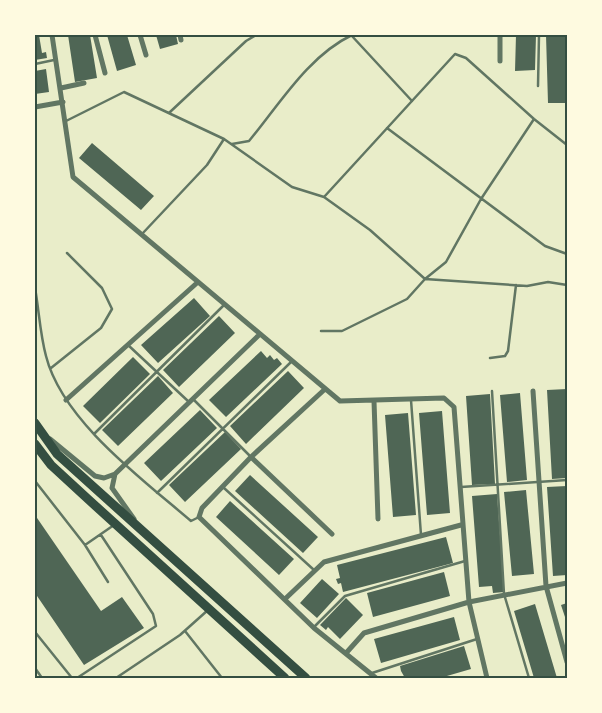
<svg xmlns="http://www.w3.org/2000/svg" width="602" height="713" viewBox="0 0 602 713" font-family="'Crimson Pro',serif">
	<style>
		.building { fill: #4f6655 }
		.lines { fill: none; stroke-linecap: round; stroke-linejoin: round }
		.service { stroke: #617663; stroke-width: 2.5 }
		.minor { stroke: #617663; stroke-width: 5 }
		.primary { stroke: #344e41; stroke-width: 9 }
		.neatline { fill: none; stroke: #344e41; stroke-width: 2 }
	</style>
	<rect width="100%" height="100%" fill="#e9edc9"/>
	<path class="building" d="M35,35H39L42,53L46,52L47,58L35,60Z
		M68,35H90L97,78L75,82Z
		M107,35H127L136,65L117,71Z
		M156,35H176L178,44L160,49Z
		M516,35H536L535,70L515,71Z
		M546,35H567V103H548Z
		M46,69L49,92L35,94V71Z
		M92,143L154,196L141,210L79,158Z
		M194,298L210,316L158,363L141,345Z
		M219,316L235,333L179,387L163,370Z
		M261,351L267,358L270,355L274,360L277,358L282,364L226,417L209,400Z
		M133,357L150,374L100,423L83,406Z
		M288,371L304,388L246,444L230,426Z
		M158,376L173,393L118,446L102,430Z
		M567,389V478L552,479L547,390Z
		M520,393L527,480L507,482L500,395Z
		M490,394L495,484L472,485L466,396Z
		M200,410L217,428L161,481L144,463Z
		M442,411L450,513L427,515L419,413Z
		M408,413L416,515L393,517L385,415Z
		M225,432L241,449L185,502L169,485Z
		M250,475L318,537L303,553L235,491Z
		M567,486V575L553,576L547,487Z
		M526,490L534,574L512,576L504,492Z
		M497,494L504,592L493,593L492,586L479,587L472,496Z
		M230,501L294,559L279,575L216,517Z
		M35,515L101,611L122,597L144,628L84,665L35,593Z
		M446,537L453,563L343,592L341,583L338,584L336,579L340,578L337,565Z
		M444,572L450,596L373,617L367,593Z
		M322,579L339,594L317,618L300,603Z
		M346,598L363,615L340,639L328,627L326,630L320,625Z
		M567,603V623L561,605Z
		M535,604L557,678H534L514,611Z
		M454,617L460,640L381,663L374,639Z
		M464,646L471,669L440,678H405L401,671L400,666Z"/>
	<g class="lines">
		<path class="service" d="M351,35L412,101
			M35,64L54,60
			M538,86L539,35
			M170,112L246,41L256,35
			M66,121L124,92L224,139L292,187L324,197L370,230L425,279L527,286L548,282L567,285
			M387,128L545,246L567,254
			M232,144L249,141C279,105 308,56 352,35
			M324,197L455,54L466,58L534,119L567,145
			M142,234L207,165L224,139
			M35,288C39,310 40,334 46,356C62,420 142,479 191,521L199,517
			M321,331H342L407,299L425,279L446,262L481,199L534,119
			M128,345L189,402
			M490,358L505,356L508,351L516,285
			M51,368L101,328L112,309L102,288L67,253
			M492,391L504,594L529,678
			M194,400L250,456
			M411,400L421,535
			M94,434L224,305
			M35,481L85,545L114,525
			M461,487L567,480
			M224,488L314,570
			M157,493L291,362
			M85,545L108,582
			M314,627L345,596L465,561
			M185,631L222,678
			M35,632L72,678
			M35,668L42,678
			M372,673L477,639
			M77,678L156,626L153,614L101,535
			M116,678L180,635L208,610"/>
		<path class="minor" d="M52,35L73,177L340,401L444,398L454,407L469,602L487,678
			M95,35L105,73
			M140,35L146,55
			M180,35L181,40
			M500,61V35
			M61,88L84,83
			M35,107L63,102
			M324,390L251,457L202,508L199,517L314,628L376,678
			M533,391L546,586L567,662
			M66,400L198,282
			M374,401L378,519
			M50,439L95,476L104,478L115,474L259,335
			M251,457L332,534
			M115,474L112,488L134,519
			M285,599L324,562L461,525
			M347,652L364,633L469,602L567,583"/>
		<path class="primary" d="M35,423L57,454L306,678
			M35,444L51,465L89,500L285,678"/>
	</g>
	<rect width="602" height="713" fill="none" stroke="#fefae0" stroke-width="72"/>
	<rect x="36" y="36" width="530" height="641" class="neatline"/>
</svg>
